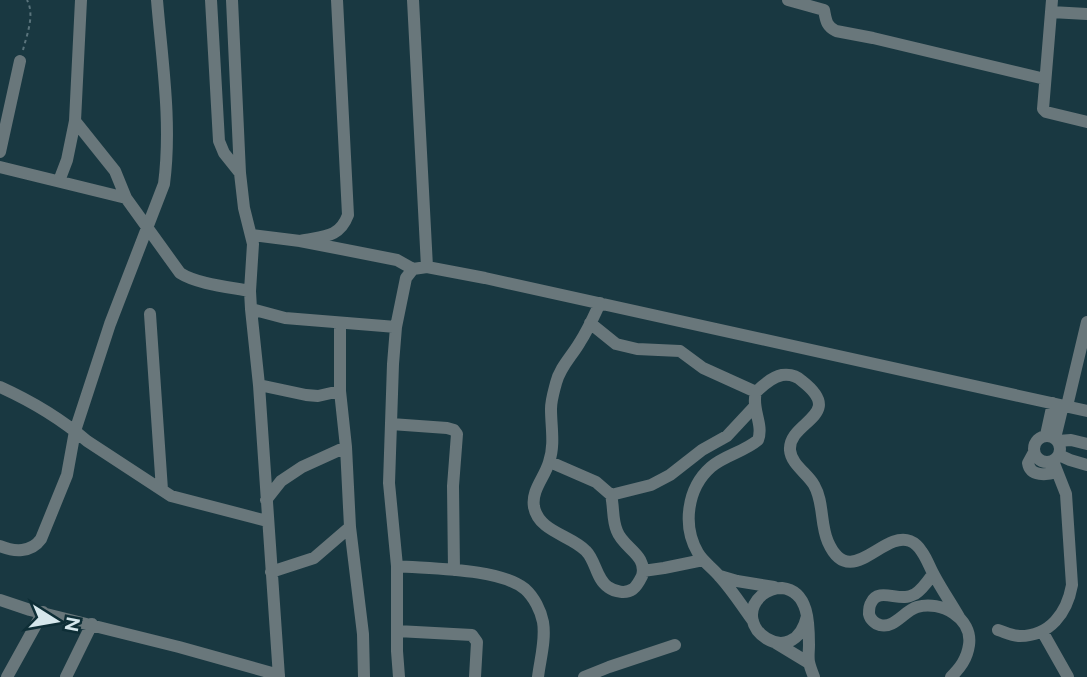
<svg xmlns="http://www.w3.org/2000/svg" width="1087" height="677" viewBox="0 0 1087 677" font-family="Figtree,sans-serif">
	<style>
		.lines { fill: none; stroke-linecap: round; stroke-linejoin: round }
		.path { stroke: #5a747c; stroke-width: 2; stroke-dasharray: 3.5 3.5; stroke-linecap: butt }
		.minor { stroke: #69777b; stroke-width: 12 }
	</style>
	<rect width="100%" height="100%" fill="#193841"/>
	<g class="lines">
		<path class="path" d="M23,50C27,34 35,15 27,0"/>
		<path class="minor" d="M211,0L219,141L224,153L240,173
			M232,0L240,173L244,208L253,244L250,291
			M413,0L427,267
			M788,0L824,10C826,20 826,26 836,31L873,38L1045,79
			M1052,0L1043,109L1046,112L1087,122
			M1051,12L1087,14
			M75,121L115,171L126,198
			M0,152L20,61
			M0,167L126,198L180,273C197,284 229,287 250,291L251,309L285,318L396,327L406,278L413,269L427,267L485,278L1087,411
			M59,181L67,160L75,121L81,0
			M252,235L300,241L397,260L413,269
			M300,241C322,236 339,239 348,215L337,0
			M251,309L259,385L279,677
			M150,314L162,490
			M340,323V391L346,447L350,527L363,634L364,677
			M590,323L616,344L637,349L680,351L703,368L756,392
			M396,327L393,364L389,483L397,566V651L399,677
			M259,385L306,395L318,396L340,391
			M0,387C31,401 61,419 87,441L171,496L267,521
			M1067,406L1087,322
			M391,424L447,428L454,430L457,434L453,486L454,570
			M1046,435L1053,403
			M1034 449a13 13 0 1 1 26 0a13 13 0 1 1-26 0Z
			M1055,438L1063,405
			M1058,441L1071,440L1087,444
			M1034,452L1028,463C1030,477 1047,475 1057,472
			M1059,455L1070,460L1087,465
			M550,462L596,482L611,495C614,507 612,520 617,531C623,548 648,555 642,576C640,580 637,586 633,589C626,594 615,592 608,587C596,579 596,561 586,551C571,535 539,532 534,507C531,490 545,477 549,462C555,445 551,427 551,409C551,400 554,391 556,383C560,367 572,356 580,342C588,330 594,316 600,303
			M611,495L651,485L670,475L702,450L727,436L754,407
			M266,500L281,481L302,467L346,447
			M0,546C14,552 31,553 41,539L67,475L75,431L110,324L164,184C172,123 162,61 157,0
			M397,566C431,569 499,568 525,589C534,597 541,611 543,622C546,640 540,660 538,677
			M643,571L664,568L703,560
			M271,572L314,558L350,527
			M933,574C928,581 922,590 915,594C913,595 907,597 905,597C893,598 877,589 871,603C869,606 869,611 869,614C870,619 875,624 880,625C894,629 904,611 917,607C941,600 973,618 969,645C967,659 960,668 951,677
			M720,576L737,581L774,587
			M0,600L30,610L179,647L279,675
			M807,616C794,673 727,626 762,595C768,590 774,588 782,588C809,591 809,624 809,645C809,651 808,656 809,662C810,667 812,672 814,677
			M753,621C742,606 732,590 720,577C713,568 703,562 698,553C682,526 687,488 711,467C725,455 744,452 758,440C764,424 751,409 756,392C763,385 772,377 782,375C790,374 797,376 802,381C847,416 788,421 790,450C791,464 808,474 814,485C824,502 820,524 828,542C850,592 883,530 910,541C915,543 919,547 922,552C927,559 930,568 934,575C942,590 951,603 959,617
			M998,630C1005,632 1012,636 1020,636C1050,636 1067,613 1072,585L1066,494L1053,461
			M397,631L472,635L477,642L475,677
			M1042,631L1068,677
			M776,643L809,663
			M7,677L43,612
			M66,677L92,624
			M584,677L609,667L675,645"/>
	</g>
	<g transform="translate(56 621) rotate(101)" stroke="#0e2e36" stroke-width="5" paint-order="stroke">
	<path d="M0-5L12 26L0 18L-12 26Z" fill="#d6e7ec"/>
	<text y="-10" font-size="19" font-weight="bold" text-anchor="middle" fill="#d6e7ec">N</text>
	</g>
</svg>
